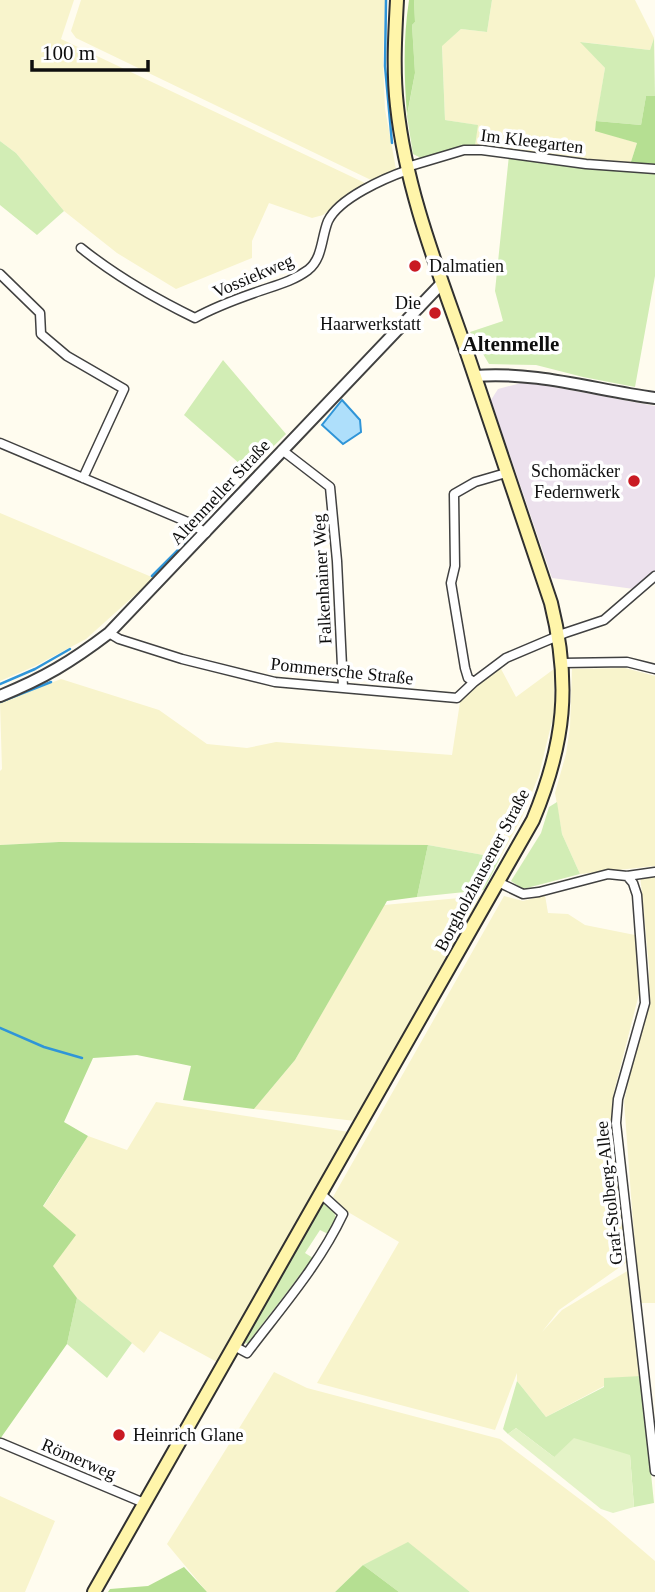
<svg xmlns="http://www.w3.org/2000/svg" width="655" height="1592" viewBox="0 0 655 1592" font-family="'Times New Roman',serif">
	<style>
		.industrial { fill: #ece1ed }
		.farmland { fill: #f8f4cc }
		.green { fill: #d2edb5 }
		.forest { fill: #b5df92 }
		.pitch { fill: #e4f3c7 }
		.water { fill: #aedffb; stroke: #2f95d8; stroke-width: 2 }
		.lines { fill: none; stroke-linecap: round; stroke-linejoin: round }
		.stream { stroke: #2f95d8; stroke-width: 2.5 }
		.minor-casing { stroke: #414141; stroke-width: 11 }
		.tertiary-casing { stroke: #414141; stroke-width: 14 }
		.secondary-casing { stroke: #303030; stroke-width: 16 }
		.minor { stroke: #fff; stroke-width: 8 }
		.tertiary { stroke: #fff; stroke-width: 10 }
		.secondary { stroke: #fff5aa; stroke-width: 12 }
		.poi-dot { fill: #c91a23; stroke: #fff; stroke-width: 2.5 }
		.labels { text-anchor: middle; stroke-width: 7; stroke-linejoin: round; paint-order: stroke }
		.street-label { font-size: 18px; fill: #0e0e0e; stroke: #fff }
		.poi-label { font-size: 18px; fill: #0e0e0e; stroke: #fff; text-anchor: start }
		.quarter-label { font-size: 21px; font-weight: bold; fill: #0e0e0e; stroke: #fff }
	</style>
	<rect width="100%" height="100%" fill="#fffcef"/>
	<path class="industrial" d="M521,383L543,385L655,406V572L634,589L552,578L491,400L498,389Z"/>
	<path class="farmland" d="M0,0H74L61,39L365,183L323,215L312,218L269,203L252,241V258L176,289L117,253L64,211L16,153L0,141Z
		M81,0H385L383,61L385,109L396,169L371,180L76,38L71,31Z
		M492,0H635L654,38L650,50L581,42L605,68L595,130L637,143L630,165L600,163L475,146L477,125L445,120L442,45L461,29L487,32Z
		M0,513L154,578L86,639L35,666L0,681Z
		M500,667L516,697L554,669V713L539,775L522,817L500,858L428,845L59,842L0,845V771L2,769L0,703L61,679L159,710L207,744L247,748L276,742L452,755L460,702L473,686Z
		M625,668L655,676V866L580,874L562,834L555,793L566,754L570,727L572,669Z
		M640,874H655V1303H639L624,1101L649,994V967Z
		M545,895L548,913L568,914L585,925L635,935L640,990L613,1096L612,1116L627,1262L559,1310L542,1332L562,1310L629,1270L641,1376L604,1386L546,1417L517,1381V1373L495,1430L317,1383L399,1242L348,1212L333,1197L504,896L523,901Z
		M481,896L355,1121L254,1109L295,1060L384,905Z
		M156,1102L349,1132L217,1362L160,1331L144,1353L77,1298L53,1266L43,1207L88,1136L127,1150Z
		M274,1372L307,1388L500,1439L606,1519L655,1561V1592H470L408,1543L363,1565L335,1592H207L167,1544Z
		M0,1496L55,1521L25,1592H0Z"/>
	<path class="green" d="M414,0H492L487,32L461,29L442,46L445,120L478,125L475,146H462L423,159L413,154L407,116L415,73L412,25L415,22Z
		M654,38L655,96H646L641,125L596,121L605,68L580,42L650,50Z
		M0,141L16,153L64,211L37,235L0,205Z
		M509,155L584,167L655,173V276L635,387L583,377L536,365L489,364L470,332L503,321L495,291Z
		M223,360L286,434L248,471L184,415Z
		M557,802L562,834L580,874L523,889L511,881L541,833L549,807Z
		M428,845L500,858L484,890L417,897Z
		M324,1202L333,1208L336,1219L328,1234L320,1230L305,1253L313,1258L248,1343L242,1344V1340Z
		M77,1298L132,1343L107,1378L67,1344Z
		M641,1376L654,1503L634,1507L630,1455L554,1457L516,1428L508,1434L503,1429L517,1381L546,1417L604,1387V1378Z
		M408,1542L470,1592H399L363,1565Z"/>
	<path class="forest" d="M409,0H414L415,22L412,25L415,73L407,115C404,77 403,39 409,0Z
		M646,96H655V165H630L637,143L595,131L596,121L641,125Z
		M59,842L428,845L417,897L387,901L295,1060L254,1109L183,1100L191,1066L137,1055L93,1058L64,1122L88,1136L43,1206L76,1235L53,1266L77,1298L67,1344L0,1439V845Z
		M363,1565L399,1592H335Z
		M184,1567L207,1592H108L110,1589L148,1586Z"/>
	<path class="pitch" d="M516,1428L554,1457L574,1438L630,1455L634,1507L613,1513L601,1509L508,1434Z"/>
	<path class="water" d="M342,400L360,420L361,432L343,444L322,425Z"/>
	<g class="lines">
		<path class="stream" d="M386,0L385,66L392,143
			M152,576L190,538
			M0,684L35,669L70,649
			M0,702L51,682
			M0,1028L44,1047L82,1058"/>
		<g class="minor-casing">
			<path id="minor" d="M407,167L464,150H482L586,164L655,169
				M81,248C117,277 154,298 195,318C213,308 234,300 254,293C273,286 292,282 308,270C323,258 321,238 328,221C339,198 385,178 408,170
				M0,274L40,313L41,334L67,356L124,389L83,478
				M0,443L190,523L206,533
				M282,450L330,487L337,561L343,687
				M109,633L119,639L182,659L275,682L457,698L474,682L506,658L565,633L604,620L655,576
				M562,663L627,662L655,669
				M474,682L468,678L465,668L451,583L455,566L454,494L475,482L506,473
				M627,876L633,883L637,895L645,1003L618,1099L616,1123L655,1471
				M498,882L523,894L539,892L608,874L627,876L655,872
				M234,1346L247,1353C281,1308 319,1265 343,1214L320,1193
				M1,1443L144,1503"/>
		</g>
		<g class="tertiary-casing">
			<path id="tertiary" d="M475,376C536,371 595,390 655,398
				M0,696C44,678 71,662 109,633L442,283"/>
		</g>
		<g class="secondary-casing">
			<path id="secondary" d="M94,1592L533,820C565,743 571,684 551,603C523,521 496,438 468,356C440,275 406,192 397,106C393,71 395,36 397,0"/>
		</g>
		<use href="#minor" class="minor"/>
		<use href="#tertiary" class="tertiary"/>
		<use href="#secondary" class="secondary"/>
	</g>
	<g class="poi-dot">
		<circle cx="415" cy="266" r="7"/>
		<circle cx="435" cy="313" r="7"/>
		<circle cx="634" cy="481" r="7"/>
		<circle cx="119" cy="1435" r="7"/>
	</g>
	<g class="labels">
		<g class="street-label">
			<text transform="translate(532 141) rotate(7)" y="6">Im Kleegarten</text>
			<text transform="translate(253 276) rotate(-23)" y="6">Vossiekweg</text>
			<text transform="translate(220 492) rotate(-47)" y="6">Altenmeller Straße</text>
			<text transform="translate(322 579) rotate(-93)" y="6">Falkenhainer Weg</text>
			<text transform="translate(342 671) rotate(6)" y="6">Pommersche Straße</text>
			<text transform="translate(482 870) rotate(-62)" y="6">Borgholzhausener Straße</text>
			<text transform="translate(609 1193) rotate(-96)" y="6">Graf-Stolberg-Allee</text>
			<text transform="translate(79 1459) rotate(23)" y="6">Römerweg</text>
		</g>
		<g class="poi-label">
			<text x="429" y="272">Dalmatien</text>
			<text x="421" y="309" text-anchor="end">Die<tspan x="421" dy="21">Haarwerkstatt</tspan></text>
			<text x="620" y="477" text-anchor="end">Schomäcker<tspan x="620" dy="21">Federnwerk</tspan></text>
			<text x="133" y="1441">Heinrich Glane</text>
		</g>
		<g class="quarter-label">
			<text x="511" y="351">Altenmelle</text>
		</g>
	</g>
	<path d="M32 60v10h116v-10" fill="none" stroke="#0e0e0e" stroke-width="3.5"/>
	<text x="42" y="60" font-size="21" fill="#0e0e0e" stroke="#ffffff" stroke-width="5" paint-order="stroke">100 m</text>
</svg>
